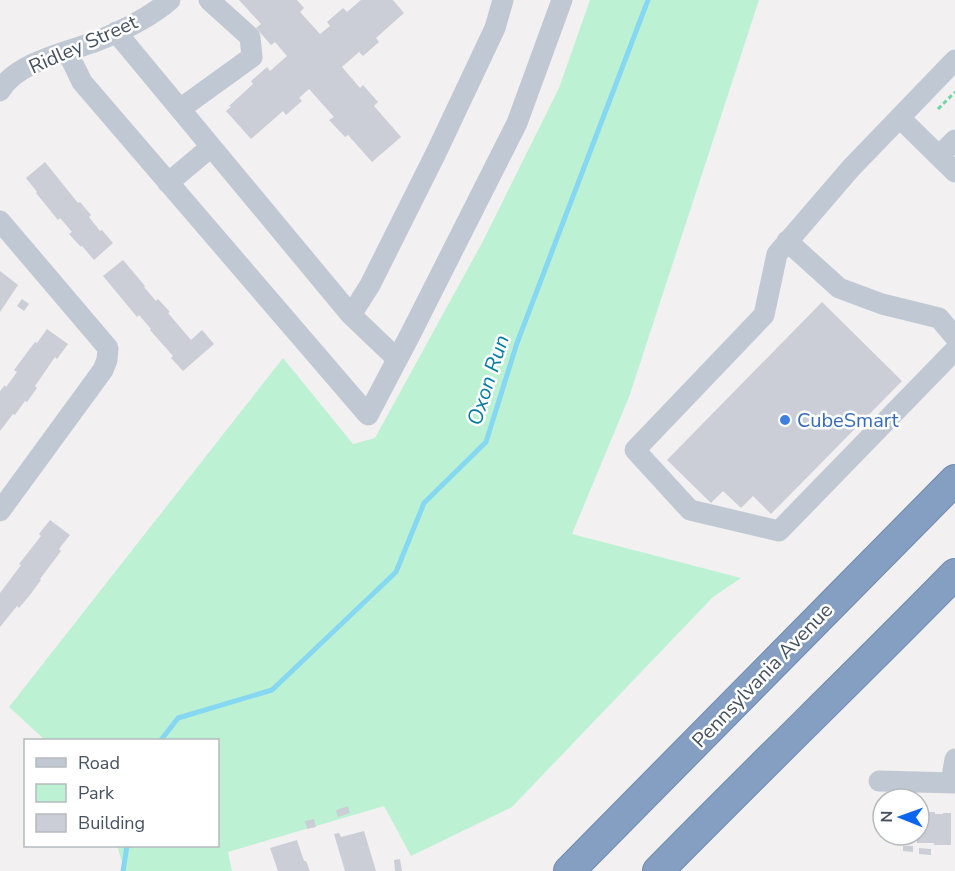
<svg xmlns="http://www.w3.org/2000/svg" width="955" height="871" viewBox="0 0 955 871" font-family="'Nunito Sans',sans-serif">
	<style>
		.green { fill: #bcf2d3 }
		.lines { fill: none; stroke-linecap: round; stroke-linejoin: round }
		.stream { stroke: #86d7f2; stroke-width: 5 }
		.building { fill: #cbced6 }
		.highway-casing { stroke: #708aae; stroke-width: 32 }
		.path { stroke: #71d3a7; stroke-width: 3; stroke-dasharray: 4.5 3; stroke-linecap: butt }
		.minor { stroke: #c0c9d3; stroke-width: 21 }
		.highway { stroke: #849fc2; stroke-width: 30 }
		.shop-dot { fill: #3f7fe0; stroke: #fff; stroke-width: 2 }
		.labels { text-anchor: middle; stroke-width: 5; stroke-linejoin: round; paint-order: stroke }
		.street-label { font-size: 20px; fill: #46525f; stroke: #fff }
		.shop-label { font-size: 20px; fill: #366cbe; stroke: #fff; text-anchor: start }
		.water-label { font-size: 21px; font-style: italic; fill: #047ca5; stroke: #fff }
	</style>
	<rect width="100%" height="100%" fill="#f2f0f0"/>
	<path class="green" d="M590,0H759L629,397L572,534L741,578L713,597L512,807L411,856L384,806L228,852L232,871H125L117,846H218V740H45L9,707L283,358L353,444L375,438L482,243L559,88Z"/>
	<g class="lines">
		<path class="stream" d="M161,740L178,718L272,690L396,572L424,503L486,442L517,343L648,0
			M123,871L127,846"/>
	</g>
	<path class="building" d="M239,0H297L304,8L300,12L320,34L330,26L327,22L343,8L347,12L361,0H393L404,13L376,38L379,42L363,56L359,52L342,67L360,88L363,85L378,102L374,106L401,137L372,162L348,135L345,137L329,120L334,117L309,89L299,98L302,101L286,115L283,111L251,139L226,111L231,107L229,106L253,84L251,81L267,67L270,71L287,56L275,42L271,45L256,28L261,24Z
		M45,162L78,203L80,202L91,215L89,217L100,231L102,230L113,243L94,260L82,246L81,247L69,234L72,232L60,218L58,220L36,193L37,192L26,178Z
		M123,260L145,286L144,287L156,301L158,299L170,312L168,313L191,340L202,330L214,344L183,371L171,358L173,356L150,330L151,329L139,315L137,317L103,276Z
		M0,271L18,285L0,312Z
		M22,299L29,304L24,311L17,306Z
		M822,302L902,381L771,514L753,496L741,508L723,491L711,503L667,460Z
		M47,329L68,344L57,359L55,357L35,386L37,388L27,402L25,401L15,415L13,414L0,431V391L5,385L6,387L17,372L14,370L35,342L37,343Z
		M50,520L70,535L59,549L61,551L40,579L41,580L30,595L19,608L17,606L0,627V593L21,565L19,564L41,536L39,534Z
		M348,806L350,813L338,817L336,810Z
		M919,812H935V814H943V813H951V845H934V843H917V841H901V839L884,838V835H919Z
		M314,819L316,827L307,829L305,821Z
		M364,831L376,871H345L334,834L339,833L341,837Z
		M297,840L304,861H306L310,871H278L270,848Z
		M903,846H913V852L903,851Z
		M919,848L931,849V855L919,854Z
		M400,859L402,871H395L394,860Z"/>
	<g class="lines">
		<g class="highway-casing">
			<path id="highway" d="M569,871L955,480
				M658,871C756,771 857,674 955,574"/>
		</g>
		<path class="path" d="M938,109L955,92"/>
		<path class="minor" d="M116,32L351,315L394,356L395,363
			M67,51L82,82L368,415L409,337L517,123L562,0
			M955,60L851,168L777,254L764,315L635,450L690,510L779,531L955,350
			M0,91C16,62 68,52 97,41C122,31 149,18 170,0
			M180,109L252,57L250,37L209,0
			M900,118L955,172
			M939,156L955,140
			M168,183L211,147
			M0,221L108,348L107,360L103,370L0,511
			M787,241L839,288L882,304L939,318L955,337
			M351,315L370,285L436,153L495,28L503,0
			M879,781L955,783
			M951,783L955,759"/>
		<use href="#highway" class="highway"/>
	</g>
	<circle class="shop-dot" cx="785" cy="420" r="6"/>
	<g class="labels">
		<g class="street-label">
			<text transform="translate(83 44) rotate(-24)" y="7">Ridley Street</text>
			<text transform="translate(762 675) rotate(-46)" y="7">Pennsylvania Avenue</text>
		</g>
		<g class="shop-label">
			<text x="797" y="427">CubeSmart</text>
		</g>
		<g class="water-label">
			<text transform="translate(488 380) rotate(-72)" y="7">Oxon Run</text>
		</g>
	</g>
	<rect x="24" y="739" width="195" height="108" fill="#ffffff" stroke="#b5babf" stroke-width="1.5"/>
	<rect x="36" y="758" width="30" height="9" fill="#c0c9d3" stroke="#b5babf" stroke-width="1.5"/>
	<text x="78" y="769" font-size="18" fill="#46525f">Road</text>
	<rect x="36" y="784" width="30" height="18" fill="#bcf2d3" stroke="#b5babf" stroke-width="1.5"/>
	<text x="78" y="799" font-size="18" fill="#46525f">Park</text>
	<rect x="36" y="814" width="30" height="18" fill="#cbced6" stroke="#b5babf" stroke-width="1.5"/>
	<text x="78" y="829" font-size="18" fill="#46525f">Building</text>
	<g transform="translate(901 817) rotate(271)"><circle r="28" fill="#ffffff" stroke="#b5babf" stroke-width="1.5"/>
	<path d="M0-4.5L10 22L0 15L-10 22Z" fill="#0d65ef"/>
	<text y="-9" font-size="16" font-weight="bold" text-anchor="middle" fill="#46525f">N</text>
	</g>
</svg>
